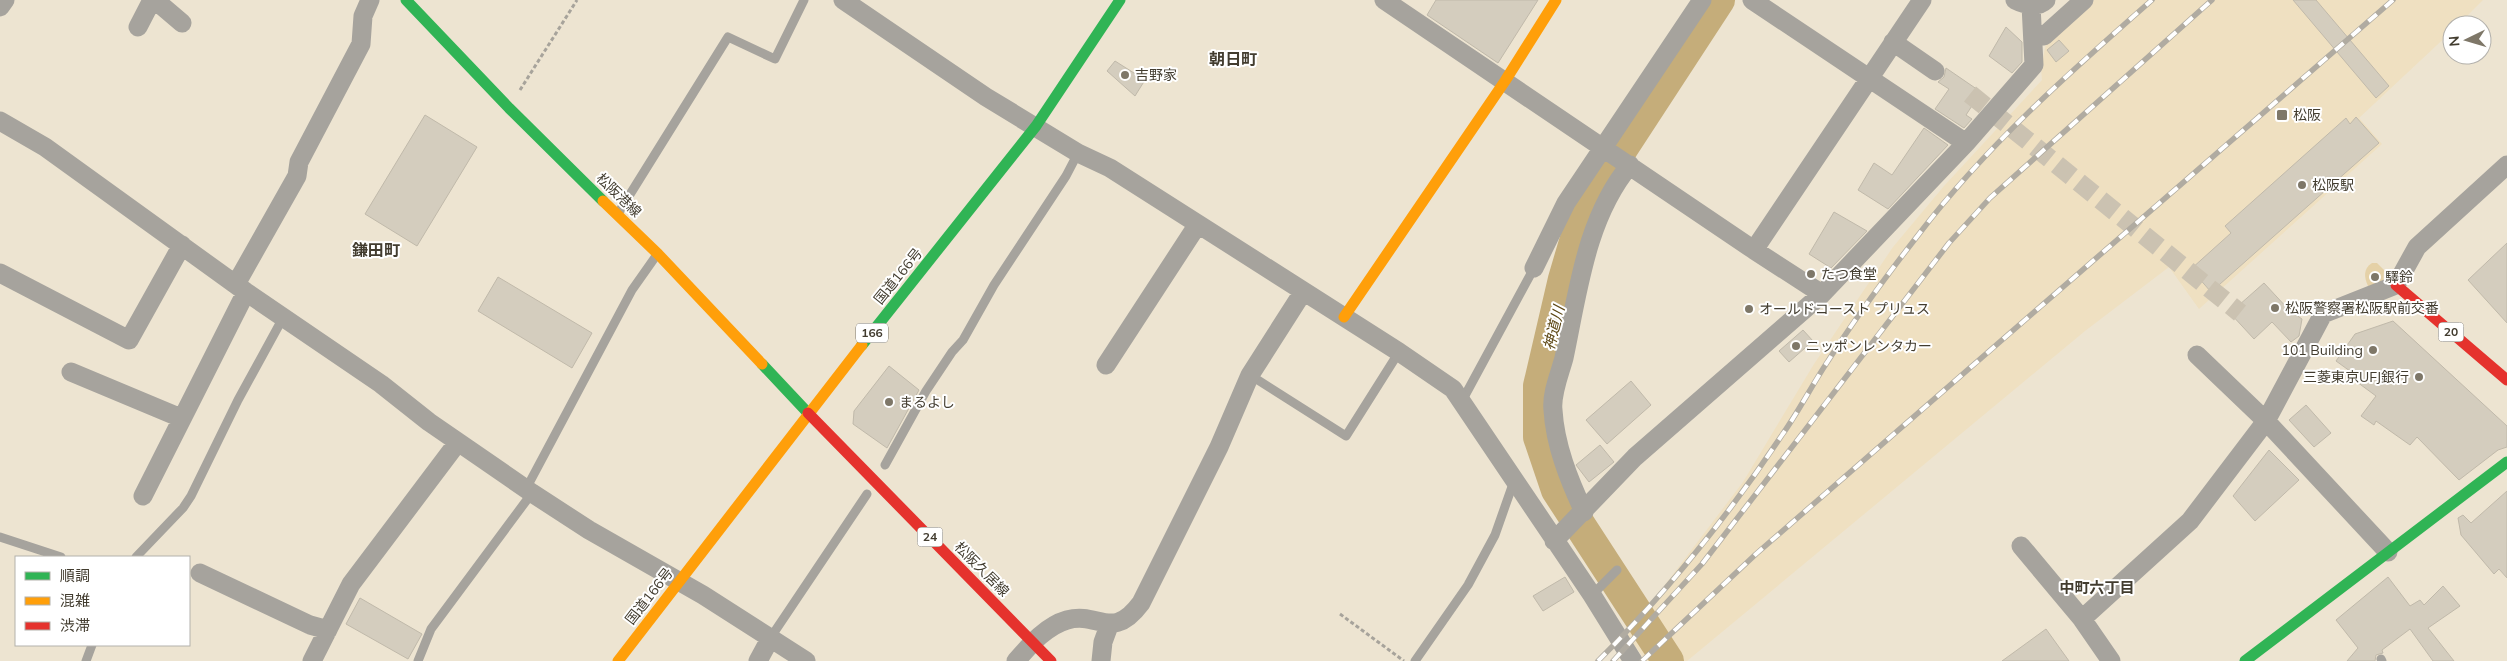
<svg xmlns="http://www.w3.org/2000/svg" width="2507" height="661" viewBox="0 0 2507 661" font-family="Mulish,'Noto Sans JP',sans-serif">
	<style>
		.built { fill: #efe0c1 }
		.green { fill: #e5d1a7 }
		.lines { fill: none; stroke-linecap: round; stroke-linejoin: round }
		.river { stroke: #c5ad7a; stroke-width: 32 }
		.building { fill: #d4cdbe; stroke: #c0b9aa }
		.street-tunnel { stroke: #cbc2b1; stroke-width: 19; stroke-dasharray: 19 9; stroke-linecap: butt }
		.path { stroke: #a7a39b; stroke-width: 3; stroke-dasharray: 4 2.5; stroke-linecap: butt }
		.lane { stroke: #a6a39d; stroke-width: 9 }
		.street { stroke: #a6a39d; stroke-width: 19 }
		.fast { stroke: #30b455; stroke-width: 11 }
		.slow { stroke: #ff9f0a; stroke-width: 11 }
		.jam { stroke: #e5322d; stroke-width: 11 }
		.rail-casing { stroke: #b0aba1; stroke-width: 5.5 }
		.rail { stroke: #fff; stroke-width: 4; stroke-dasharray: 11; stroke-linecap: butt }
		.poi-dot { fill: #7e7768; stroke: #fff; stroke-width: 2 }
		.labels { text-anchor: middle; stroke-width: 4; stroke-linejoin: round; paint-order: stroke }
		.shield { fill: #fff; stroke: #7b766d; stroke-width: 1 }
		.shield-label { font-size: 12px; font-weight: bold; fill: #423c2f }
		.poi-label { font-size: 14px; fill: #423c2f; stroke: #fff; text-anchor: start }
		.street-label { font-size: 14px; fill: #423c2f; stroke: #fff }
		.water-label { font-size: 15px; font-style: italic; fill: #5c4613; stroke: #fff }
		.neighbourhood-label { font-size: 15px; font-weight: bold; fill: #423c2f; stroke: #fff }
		.quarter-label { font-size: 16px; font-weight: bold; fill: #423c2f; stroke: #fff }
	</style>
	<rect width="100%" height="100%" fill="#ede4d1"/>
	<path class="built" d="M2094,0H2483L2458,25H2452V31L2359,118L2382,144L2199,309L2169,267L2085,331L1687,661H1646L1627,635L1743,482L1814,364L1893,247L1944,186L2042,80L2041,68L2046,43Z"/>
	<path class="green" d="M2372,263H2377L2384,270L2383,284L2368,286C2364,277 2363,269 2372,263Z"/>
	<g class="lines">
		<path class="river" d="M1668,661L1557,490L1539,437V386L1564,279L1582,218L1623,147L1719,0"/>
	</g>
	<path class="building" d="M1436,0H1538L1498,63L1427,15Z
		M2293,0H2316L2389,86L2376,98Z
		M2006,27L2022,42V62L2012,73L1989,56Z
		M2059,40L2069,51L2056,62L2047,50Z
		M1115,61L1145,80L1135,96L1107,71Z
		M1946,68L1981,92L1966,115L1972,119L1964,128L1935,109L1949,89L1938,82L1944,77Z
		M425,115L477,147L417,246L365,214Z
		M2356,117L2379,143L2211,292L2191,269L2231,233L2225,226L2346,118L2350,124Z
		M1924,128L1948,145L1888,209L1858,190L1874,163L1892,175Z
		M1834,212L1867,231L1831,268L1809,254Z
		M2507,243V323L2468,280Z
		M498,277L592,333L572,368L478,311Z
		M2264,283L2289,310L2302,319L2299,336L2291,342L2272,322L2254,339L2230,313Z
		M2393,321L2507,426V447L2498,450L2459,480L2417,437L2410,445L2376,421L2374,425L2361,416L2376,396L2357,382L2361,379L2336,361L2355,334Z
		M1803,330L1813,341L1789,362L1779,351Z
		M889,366L919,390L887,448L853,424L854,411Z
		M1631,381L1651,405L1607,444L1586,420Z
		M2306,405L2331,433L2314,447L2289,420Z
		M1600,445L1614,462L1589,482L1576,465Z
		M2269,450L2299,480L2255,521L2233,496Z
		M2507,491V578L2499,569L2494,574L2461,535L2458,518L2463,515L2471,523Z
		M1565,577L1574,592L1543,611L1533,596Z
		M2388,577L2410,606L2420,600L2424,605L2443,586L2460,606L2428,628L2454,661H2433L2410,629L2382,650L2383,653L2376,655L2375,661H2347L2358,648L2336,620Z
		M360,598L422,634L408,659L346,624Z
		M2046,629L2069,661H2002Z"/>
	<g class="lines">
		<path class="street-tunnel" d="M1970,94L2240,313"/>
		<path class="path" d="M520,90L577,0
			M1340,614L1404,661"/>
		<path class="lane" d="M619,212L728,37L775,59L804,0
			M1250,375L1346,436L1399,352
			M1462,401L1534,268
			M885,465L926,391L952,352L963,340L994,285L1066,176L1078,153
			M526,489L632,290L656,256
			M0,537L61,557
			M136,557L183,508L191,496L238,400L284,316
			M1592,595L1617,570
			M771,637L867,494
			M2381,659L2382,661
			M86,661L92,645
			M418,661L431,629L532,493
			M1415,661L1468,585L1495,535L1514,481"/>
		<path class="street" d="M155,0L182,23
			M843,0L986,97L1078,153L1110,168L1399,352L1453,389L1592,595L1633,661
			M1384,0L1754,250L1922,0
			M1752,0L1966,143
			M2015,0C2025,5 2038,8 2046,0
			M0,7L5,0
			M138,27L152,0
			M2044,36L2084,0
			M1893,42L1935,71
			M0,121L45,147L246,292L381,384L429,422L532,493L589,530L703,595L806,661
			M1754,250L1822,294
			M1534,268L1566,203L1702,0
			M0,273L129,340L182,245
			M236,284L297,176L299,162L361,44L363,16L370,0
			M2197,355L2266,421L2388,552
			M1106,365L1198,224
			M71,372L181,418
			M143,496L246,292
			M1584,512C1569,480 1555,445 1553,410C1551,394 1560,373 1564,358C1578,292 1586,218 1630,165
			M1554,541L1635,457L1822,294L1966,143L2034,65L2031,5
			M2021,546L2082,619L2111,661
			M200,573L310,625L328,630
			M2082,619L2190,521L2266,421L2323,314L2396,285L2417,247L2507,165
			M312,661L351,584L458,442
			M758,661L771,637
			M1016,661C1030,645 1046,626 1067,620C1099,611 1112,642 1141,603L1219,447L1250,375L1303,292
			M1101,661L1103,642L1110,623"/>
		<path class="fast" d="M406,0L509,108L603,201
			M862,345L1036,126L1120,0
			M762,364L808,413
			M2245,661L2507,462"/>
		<path class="slow" d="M603,201L658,254L762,364
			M1344,317L1505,81L1556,0
			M618,661L862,345"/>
		<path class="jam" d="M2396,285L2507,380
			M808,413L1051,661"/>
		<g class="rail-casing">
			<path id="rail" d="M1598,661C1667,592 1728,516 1782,435C1799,411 1812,385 1828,361C1856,317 1887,275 1919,234C1986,146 2069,73 2152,0
				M1613,661L1702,564L1949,243L1990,198L2212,0
				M1642,661L1756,554L2393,0"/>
		</g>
		<use href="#rail" class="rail"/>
	</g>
	<g class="poi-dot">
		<circle cx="1125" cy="75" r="5"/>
		<rect x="2276" y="109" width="12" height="12" rx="2.5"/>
		<circle cx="2302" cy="185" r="5"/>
		<circle cx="1811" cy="274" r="5"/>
		<circle cx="2375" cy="277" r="5"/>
		<circle cx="2275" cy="308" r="5"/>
		<circle cx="1749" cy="309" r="5"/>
		<circle cx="1796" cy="346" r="5"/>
		<circle cx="2373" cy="350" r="5"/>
		<circle cx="2419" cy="377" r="5"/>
		<circle cx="889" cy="402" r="5"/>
	</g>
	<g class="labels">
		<g class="shield">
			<rect x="2438.5" y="322.5" width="25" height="19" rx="4"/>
			<rect x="856" y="323.5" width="32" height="19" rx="4"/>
			<rect x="917.5" y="527.5" width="25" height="19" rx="4"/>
		</g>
		<g class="shield-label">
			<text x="2451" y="336">20</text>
			<text x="872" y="337">166</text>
			<text x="930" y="541">24</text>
		</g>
		<g class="poi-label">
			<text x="1135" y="80">吉野家</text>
			<text x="2293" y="120">松阪</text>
			<text x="2312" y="190">松阪駅</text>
			<text x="1821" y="279">たつ食堂</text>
			<text x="2385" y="282">驛鈴</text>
			<text x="2285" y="313">松阪警察署松阪駅前交番</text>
			<text x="1759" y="314">オールドコースト プリュス</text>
			<text x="1806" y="351">ニッポンレンタカー</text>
			<text x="2363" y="355" text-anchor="end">101 Building</text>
			<text x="2409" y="382" text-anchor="end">三菱東京UFJ銀行</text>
			<text x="899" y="407">まるよし</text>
		</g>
		<g class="street-label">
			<text transform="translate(619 195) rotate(44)" y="5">松阪港線</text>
			<text transform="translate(898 276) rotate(-51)" y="5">国道166号</text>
			<text transform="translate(982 569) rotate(45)" y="5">松阪久居線</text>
			<text transform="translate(649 596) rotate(-52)" y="5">国道166号</text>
		</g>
		<g class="water-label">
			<text transform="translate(1554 328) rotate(-76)" y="5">神道川</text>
		</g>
		<g class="neighbourhood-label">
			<text x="2097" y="593">中町六丁目</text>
		</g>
		<g class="quarter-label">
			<text x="1233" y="65">朝日町</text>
			<text x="376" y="256">鎌田町</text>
		</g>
	</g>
	<rect x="15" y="556" width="175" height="90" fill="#ffffff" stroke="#b3b1ac"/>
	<rect x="25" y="572" width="25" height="8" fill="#30b455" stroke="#b3b1ac"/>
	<text x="60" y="581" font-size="15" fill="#423c2f">順調</text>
	<rect x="25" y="597" width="25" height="8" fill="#ff9f0a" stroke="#b3b1ac"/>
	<text x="60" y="606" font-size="15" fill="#423c2f">混雑</text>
	<rect x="25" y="622" width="25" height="8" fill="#e5322d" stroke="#b3b1ac"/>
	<text x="60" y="631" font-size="15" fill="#423c2f">渋滞</text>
	<g transform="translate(2467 40) rotate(265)"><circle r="24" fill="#ffffff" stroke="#b3b1ac"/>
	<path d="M0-4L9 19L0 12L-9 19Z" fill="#7e7768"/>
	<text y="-8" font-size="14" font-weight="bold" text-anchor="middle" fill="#423c2f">N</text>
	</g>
</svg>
